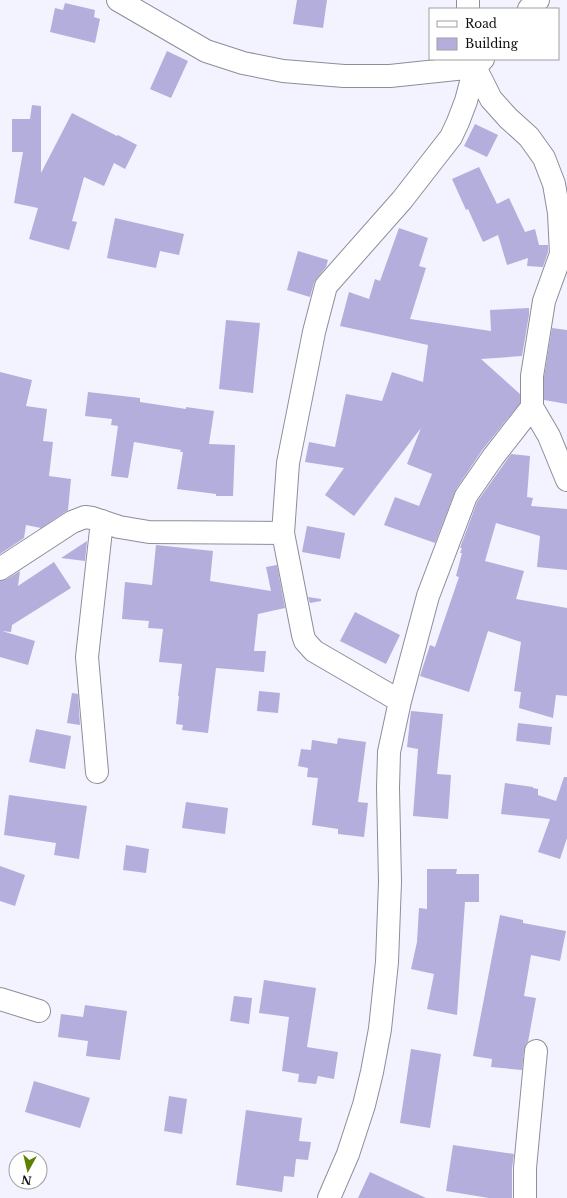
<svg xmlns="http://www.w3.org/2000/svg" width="567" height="1198" viewBox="0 0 567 1198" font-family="'Libre Baskerville',serif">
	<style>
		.building { fill: #b3aedb }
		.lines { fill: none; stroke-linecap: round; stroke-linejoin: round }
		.minor-casing { stroke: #8e8d99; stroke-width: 24 }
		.minor { stroke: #fff; stroke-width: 22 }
	</style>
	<rect width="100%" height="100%" fill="#f3f2ff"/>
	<path class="building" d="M297,0H327L323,28L293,24Z
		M65,3L95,10L94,17L100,19L95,43L50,32L55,8L63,10Z
		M167,51L188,61L171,98L150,89Z
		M32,105L41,106V173L72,113L117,136L118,135L137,145L125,169L114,163L104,186L84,177L72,221L77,222L69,250L29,239L38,208L14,203L23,152H12V119H30Z
		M475,124L498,135L487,157L464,146Z
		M479,167L497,204L509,198L525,232L535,229L539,245H548V252L543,267L527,266L528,258L507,265L498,235L483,242L468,209L466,210L452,179Z
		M115,218L184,234L179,255L160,251L156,268L107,258Z
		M399,228L428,238L419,266L426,268L410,319L491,331L490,310L529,308V315L522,356L481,359L520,394V403L483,449L456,489L435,543L384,525L395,497L419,506L432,474L407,464L421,428L354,516L325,495L344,468L305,462L309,442L335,447L346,394L382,401L392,372L423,382L428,345L340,326L349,292L369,299L375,279L380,281Z
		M298,251L328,260L326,267L317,278L314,283L310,297L287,290Z
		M226,320L260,323L253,393L219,389Z
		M552,328L567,330V404L544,400V377Z
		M0,372L32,380L26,406L47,409L43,441L53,442L49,476L71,479L68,510L41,528L26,525L24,538L0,554Z
		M88,392L140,398V402L186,409V407L214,411L209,444L235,445L233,496H216V494L177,489L183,452H180L181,450L134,442L128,478L111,476L118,426L111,425L112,419L85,416Z
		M511,454L530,456L527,497L533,498L531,506L567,509V570L537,567L540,536L496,523L485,561L524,571L516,599L567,608V696L556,695L553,718L519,708L521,692L514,691L521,642L488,631L469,692L420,676L430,645L435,647L459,577L456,576L462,553H460L462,548H460L477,502Z
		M307,526L345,533L340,559L302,552Z
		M87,541L85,561L61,558Z
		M156,545L213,551L210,581L271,591L266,567L277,565L285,608L258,614L254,651H266L264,672L216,668L208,733L182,730L183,725L176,724L179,696H178L182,664L159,662L163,629L148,628L149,621L122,619L125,582L152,585Z
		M54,562L71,588L12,625L11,632L2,631L35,641L28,665L0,657V581L7,579L20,571L18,586Z
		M308,597L321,599V601L310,603Z
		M355,612L400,635L386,664L340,641Z
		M259,691L280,693L278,713L257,711Z
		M72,693L78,694L80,725L67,723Z
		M411,711L443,714L437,774L451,775L448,819L413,816L418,749L407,747Z
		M518,723L552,727L550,745L516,741Z
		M36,729L71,736L65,769L29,762Z
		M338,738L366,742L358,802L368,803L364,837L338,834V829L312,825L318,778L307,777L308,768L298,766L301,749L311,750L312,740L337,744Z
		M564,777H567V838L560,859L538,852L550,819L501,814L505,783L533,787V788L538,789V795L556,801Z
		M9,795L87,806L79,859L54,855L56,843L4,835Z
		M186,802L228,808L225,834L182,828Z
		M126,845L149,849L146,873L123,870Z
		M0,866L25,875L15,906L0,901Z
		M427,869H457L456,874H479V902H465L457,1015L427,1009L434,974L411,969L417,942L419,908L427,909Z
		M500,915L523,920V923L566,931L560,961L531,955L524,996L536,998L528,1042L526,1044L524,1050L522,1070L491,1067L492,1059L473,1056Z
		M264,980L316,988L307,1047L338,1052L334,1079L318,1076L316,1084L298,1082L299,1074L282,1071L289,1017L259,1013Z
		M234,996L252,998L249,1024L230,1021Z
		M85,1005L127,1011L120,1060L86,1056L88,1041L58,1037L61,1014L83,1017Z
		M411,1049L441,1054L430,1128L400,1123Z
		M34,1081L90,1098L80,1128L25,1112Z
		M169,1096L187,1099L182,1134L164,1131Z
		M246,1110L302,1118L299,1141L311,1142L308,1160L296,1159L294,1177L284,1176L282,1192L236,1185Z
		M453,1145L514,1154L512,1168V1198H489L446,1191Z
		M370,1172L426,1198H358Z"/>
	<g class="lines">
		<g class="minor-casing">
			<path id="minor" d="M118,0L206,51L243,63L283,71L344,76H390L475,67L483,59
				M468,0V9
				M529,9L538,0
				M474,61L475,67L491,99L508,118L529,137L544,158L554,184L559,213L561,254L544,301L532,376V407L549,436L567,480
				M0,569L72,522L85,517L92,518L119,527L149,532L283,533
				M400,701L314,651L305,641L303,635L283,533L288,463L314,332L326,286L402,200L451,137L458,122L466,101L475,67
				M97,772L87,657L102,521
				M0,999L39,1011
				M329,1198L348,1154L364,1105L372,1072L380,1029L387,962L390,882L388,788L389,752L400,701L428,596L466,496L493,457L532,407
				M525,1198V1168L536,1051"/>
		</g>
		<use href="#minor" class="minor"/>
	</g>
	<rect x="429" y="8" width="130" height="52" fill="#ffffff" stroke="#9f9fa1"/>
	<rect x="437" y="21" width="20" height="6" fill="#ffffff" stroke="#9f9fa1"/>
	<text x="465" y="28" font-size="12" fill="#0f0f13">Road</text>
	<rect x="437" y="38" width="20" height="12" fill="#b3aedb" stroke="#9f9fa1"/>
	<text x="465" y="48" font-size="12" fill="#0f0f13">Building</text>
	<g transform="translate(28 1170) rotate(188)"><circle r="19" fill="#ffffff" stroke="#9f9fa1"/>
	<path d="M0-3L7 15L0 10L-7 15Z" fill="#5b8101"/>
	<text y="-6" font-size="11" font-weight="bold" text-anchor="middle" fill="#0f0f13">N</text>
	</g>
</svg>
